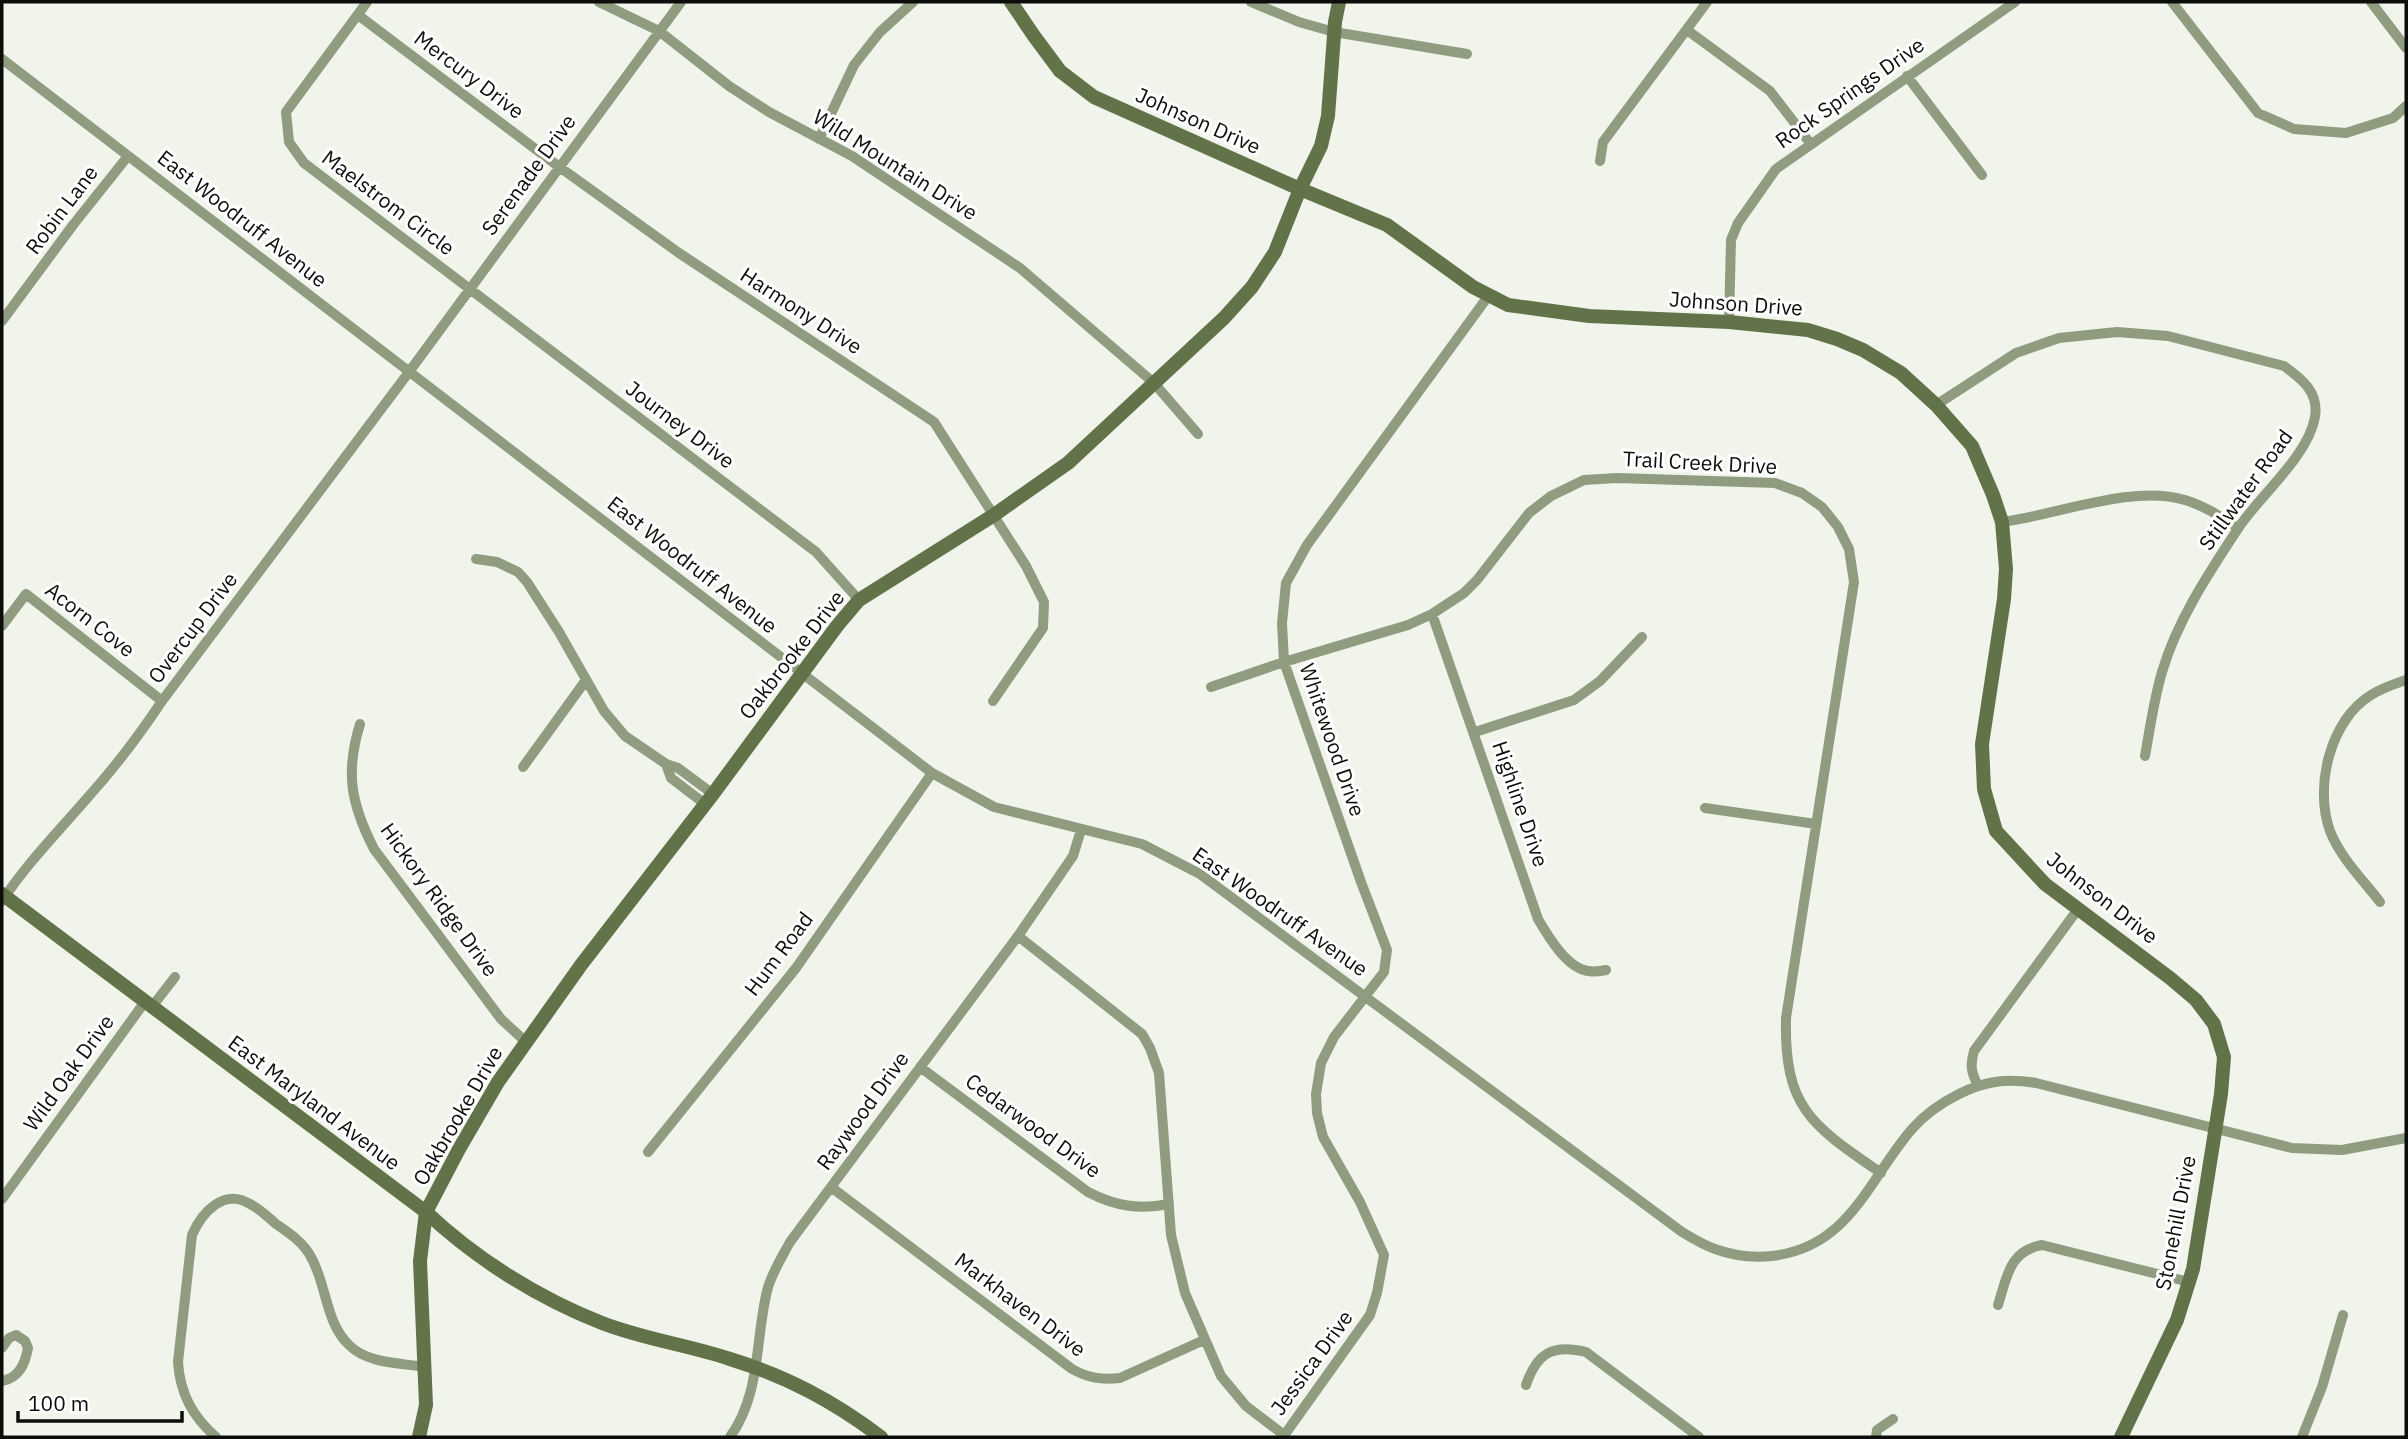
<svg xmlns="http://www.w3.org/2000/svg" width="2408" height="1439" viewBox="0 0 2408 1439" font-family="'IBM Plex Sans',sans-serif">
	<style>
		.lines { fill: none; stroke-linecap: round; stroke-linejoin: round }
		.street { stroke: #909c80; stroke-width: 10 }
		.secondary { stroke: #62734a; stroke-width: 14 }
		.labels { text-anchor: middle; stroke-width: 6; stroke-linejoin: round; paint-order: stroke }
		.street-label { font-size: 21px; fill: #0d0e0b; stroke: #fff }
	</style>
	<rect width="100%" height="100%" fill="#f0f4eb"/>
	<g class="lines">
		<path class="street" d="M367,2L286,112L289,142L304,163L816,552L859,600
			M599,2L659,31L729,86L769,112L852,156L1020,268L1154,383L1198,434
			M1251,2L1299,22L1334,32L1467,54
			M2172,2L2258,113L2294,129L2346,133L2393,118L2406,106
			M2371,2L2406,48
			M358,15L558,166L679,253L934,422L1026,566L1044,602L1043,628L993,701
			M1687,30L1770,91L1810,143
			M2,59L932,773L994,807L1142,844L1200,874L1682,1232C1692,1238 1703,1245 1715,1249C1734,1256 1752,1258 1772,1256C1850,1247 1868,1180 1912,1129C1926,1113 1941,1103 1959,1094C1985,1081 2007,1078 2036,1083L2292,1148L2342,1150L2406,1138
			M1907,76L1982,175
			M819,139L854,65L880,32L913,2
			M1600,161L1603,142L1707,2
			M2,321L73,225L128,156
			M1729,322L1731,240L1738,223L1776,169L2015,2
			M1936,405L2016,353L2059,338L2117,332L2168,336L2284,366C2302,379 2319,392 2315,417C2308,457 2258,497 2237,530C2208,574 2177,621 2162,672C2154,699 2150,728 2145,756
			M2002,522C2057,515 2132,484 2185,500C2205,506 2221,517 2238,528
			M476,559L497,562L518,572L527,582L559,632L604,711L625,736L666,764L678,768L713,794
			M1432,614L1538,919C1548,936 1567,969 1589,971C1594,972 1601,971 1606,970
			M2,626L26,594L162,701
			M1211,687L1284,662L1408,625L1432,614L1464,593L1477,580L1529,513L1551,496L1584,480L1617,478L1775,483L1802,493L1822,507L1838,527L1849,549L1854,582L1786,1018C1784,1108 1811,1125 1881,1173
			M360,724C345,773 351,804 374,849L501,1019L526,1042
			M1475,732L1574,700L1600,681L1642,637
			M666,764L671,778L705,804
			M523,767L586,680
			M1705,808L1816,824
			M2,901C27,863 59,831 89,796C116,766 140,734 162,701L409,372L681,2
			M2380,902C2363,880 2340,857 2330,831C2314,787 2330,720 2371,695C2382,688 2394,684 2406,680
			M1018,936L1142,1034L1150,1048L1159,1073L1171,1235L1185,1293L1221,1376L1246,1406L1284,1435
			M151,1008L175,977
			M920,1067L1088,1192C1115,1206 1139,1210 1169,1204
			M1978,1085C1971,1073 1970,1065 1974,1051L2078,909
			M648,1152L796,968L932,773
			M831,1187L1072,1369C1088,1378 1101,1380 1120,1378L1204,1340
			M2,1199L144,1003
			M1998,1305C2007,1277 2009,1251 2042,1245L2189,1282
			M2,1348L9,1338L16,1335L25,1341L28,1348C25,1364 19,1378 2,1381
			M1526,1385C1537,1353 1552,1344 1586,1352L1699,1437
			M216,1437C193,1417 180,1394 178,1362L192,1235C202,1212 224,1188 250,1204C260,1209 268,1217 276,1224C289,1233 303,1242 311,1257C327,1285 325,1322 349,1345C368,1364 400,1363 425,1367
			M730,1437C761,1394 755,1341 767,1291C771,1274 782,1257 790,1242L1018,936L1073,856L1081,830
			M1283,1437L1370,1315L1377,1293L1384,1255L1360,1202L1323,1137L1317,1113L1316,1094L1321,1063L1334,1037L1384,972L1387,950L1361,882L1284,662L1282,623L1286,583L1307,545L1489,295
			M1876,1437L1877,1430L1893,1419
			M2302,1437L2322,1387L2343,1315"/>
		<path class="secondary" d="M1011,2L1034,36L1060,71L1094,97L1300,189L1387,225L1473,287L1508,305L1589,316L1729,322L1808,330L1837,339L1863,350L1901,373L1936,405L1972,446L1993,495L2002,522L2006,569L2004,599L1982,744L1984,789L1996,831L2045,884L2170,978L2196,1000L2214,1024L2224,1057L2221,1094L2193,1269L2177,1320L2121,1437
			M2,894L426,1212C476,1259 538,1298 602,1323C643,1339 688,1345 730,1359C788,1377 833,1401 881,1437
			M419,1437L426,1405L420,1261L426,1212L459,1149L498,1082L581,965L713,794L837,626L859,600L994,515L1068,463L1224,318L1252,287L1275,252L1300,189L1321,146L1328,116L1335,22L1339,2"/>
	</g>
	<g class="labels">
		<g class="street-label">
			<text transform="translate(469 75) rotate(37)" y="7">Mercury Drive</text>
			<text transform="translate(1850 93) rotate(-35)" y="7">Rock Springs Drive</text>
			<text transform="translate(1198 121) rotate(24)" y="7">Johnson Drive</text>
			<text transform="translate(895 165) rotate(32)" y="7">Wild Mountain Drive</text>
			<text transform="translate(529 175) rotate(-54)" y="7">Serenade Drive</text>
			<text transform="translate(388 203) rotate(37)" y="7">Maelstrom Circle</text>
			<text transform="translate(62 210) rotate(-53)" y="7">Robin Lane</text>
			<text transform="translate(242 219) rotate(38)" y="7">East Woodruff Avenue</text>
			<text transform="translate(1736 304) rotate(4)" y="7">Johnson Drive</text>
			<text transform="translate(801 311) rotate(33)" y="7">Harmony Drive</text>
			<text transform="translate(680 425) rotate(37)" y="7">Journey Drive</text>
			<text transform="translate(1700 463) rotate(3)" y="7">Trail Creek Drive</text>
			<text transform="translate(2246 490) rotate(-54)" y="7">Stillwater Road</text>
			<text transform="translate(692 565) rotate(38)" y="7">East Woodruff Avenue</text>
			<text transform="translate(90 620) rotate(38)" y="7">Acorn Cove</text>
			<text transform="translate(193 628) rotate(-53)" y="7">Overcup Drive</text>
			<text transform="translate(792 655) rotate(-52)" y="7">Oakbrooke Drive</text>
			<text transform="translate(1332 740) rotate(71)" y="7">Whitewood Drive</text>
			<text transform="translate(1520 804) rotate(71)" y="7">Highline Drive</text>
			<text transform="translate(2102 898) rotate(38)" y="7">Johnson Drive</text>
			<text transform="translate(439 900) rotate(54)" y="7">Hickory Ridge Drive</text>
			<text transform="translate(1280 912) rotate(35)" y="7">East Woodruff Avenue</text>
			<text transform="translate(779 954) rotate(-53)" y="7">Hum Road</text>
			<text transform="translate(69 1073) rotate(-54)" y="7">Wild Oak Drive</text>
			<text transform="translate(314 1103) rotate(37)" y="7">East Maryland Avenue</text>
			<text transform="translate(863 1111) rotate(-54)" y="7">Raywood Drive</text>
			<text transform="translate(458 1116) rotate(-60)" y="7">Oakbrooke Drive</text>
			<text transform="translate(1033 1126) rotate(36)" y="7">Cedarwood Drive</text>
			<text transform="translate(2176 1223) rotate(-79)" y="7">Stonehill Drive</text>
			<text transform="translate(1020 1305) rotate(37)" y="7">Markhaven Drive</text>
			<text transform="translate(1312 1363) rotate(-54)" y="7">Jessica Drive</text>
		</g>
	</g>
	<rect width="2408" height="1439" fill="none" stroke="#0d0e0b" stroke-width="7"/>
	<path d="M18 1411v10h164v-10" fill="none" stroke="#0d0e0b" stroke-width="3.5"/>
	<text x="28" y="1411" font-size="21" fill="#0d0e0b" stroke="#ffffff" stroke-width="5" paint-order="stroke">100 m</text>
</svg>
